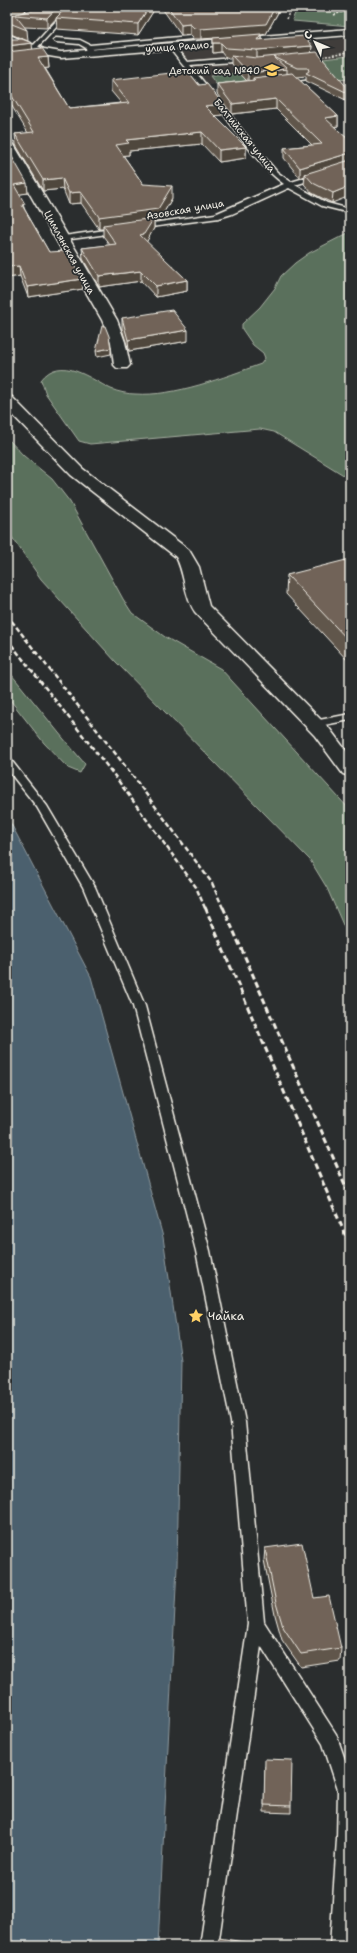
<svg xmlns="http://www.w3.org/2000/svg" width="357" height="1953" viewBox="0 0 357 1953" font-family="'Shantell Sans',sans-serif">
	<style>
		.built { fill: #3f3e3b }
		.green { fill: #5a705c; stroke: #a7b0a2 }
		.water { fill: #4b606e; stroke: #8f9a9f }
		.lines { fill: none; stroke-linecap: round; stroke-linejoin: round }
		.service-casing { stroke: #f4f1e8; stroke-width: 3 }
		.minor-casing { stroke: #f4f1e8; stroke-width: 3 }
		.secondary-casing { stroke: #f4f1e8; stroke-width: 3 }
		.path { stroke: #f4f1e8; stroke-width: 1.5; stroke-dasharray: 2 1.5; stroke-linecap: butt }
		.service { fill: #2a2d2e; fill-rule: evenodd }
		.minor { fill: #2a2d2e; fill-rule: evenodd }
		.secondary { fill: #2a2d2e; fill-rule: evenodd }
		.rail-far1 { stroke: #f4f1e8; stroke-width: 2.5; stroke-dasharray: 5 2.5; stroke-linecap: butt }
		.rail { stroke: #f4f1e8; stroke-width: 3; stroke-dasharray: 6 3; stroke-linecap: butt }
		.wall { fill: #61564c; stroke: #f4f1e8 }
		.shaded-wall { fill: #4f463e; stroke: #f4f1e8 }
		.building { fill: #716458; stroke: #f4f1e8 }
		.labels { text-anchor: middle; stroke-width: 3.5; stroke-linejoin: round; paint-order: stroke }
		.far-street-label { font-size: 10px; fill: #f4f1e8; stroke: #2a2d2e }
		.far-poi-label { font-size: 10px; fill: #f4f1e8; stroke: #2a2d2e; text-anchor: end }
		.poi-label { font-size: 12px; fill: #f4f1e8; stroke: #2a2d2e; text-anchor: start }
	</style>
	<rect width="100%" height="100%" fill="#2a2d2e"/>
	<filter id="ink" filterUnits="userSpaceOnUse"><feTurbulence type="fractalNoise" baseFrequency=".025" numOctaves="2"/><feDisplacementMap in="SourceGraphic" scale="8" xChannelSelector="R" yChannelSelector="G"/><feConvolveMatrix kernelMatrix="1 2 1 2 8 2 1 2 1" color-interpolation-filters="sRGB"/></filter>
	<g filter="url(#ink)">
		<path class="built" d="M350,38V88L334,90L306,76L209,85L180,52Z"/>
		<path class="green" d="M298,7H350V26L293,21L292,20Z
			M349,56L350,79L336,80L297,62Z
			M281,69L287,77L216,84L210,76Z
			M350,232V479L274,432L260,429L90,444L79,441L46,394L41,380C61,354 90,379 111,389C118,392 128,394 135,394C175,397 224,377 261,364L265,358L263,353L253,345L242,329V324L260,307L275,288L281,276L295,263L309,253Z
			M7,438L24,456L52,479L70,502L123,599L132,613L165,637L221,669L350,810V941L327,888L310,860L116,662L41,579L7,530Z
			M7,669L63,738L85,764L80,773L68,768L44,743L7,696Z"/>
		<path class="water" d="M7,816L91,977L163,1237L181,1361L177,1567L158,1946H7Z"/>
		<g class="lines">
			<g class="service-casing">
				<path id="service" d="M69,7H75L35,50H31V48Z
					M190,36L193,38L192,39L92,49L93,53L90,55L87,53L86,48L79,44L56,42L53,40L56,38L80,40L90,45Z
					M170,46H174L187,62L233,58L249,61V63L247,64L233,62L190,65L259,151L277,172L291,182L350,164V168L295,185L327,203L350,209V213L322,206L289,188L232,214L219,218L136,229L135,227L139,225L215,214L284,184C255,163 236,129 213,100C198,82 182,66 169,47Z
					M305,76L307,77V79L282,83L279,81Z
					M119,228L123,230L122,232L64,240L60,238L64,236Z
					M350,714V720L314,727L309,724L314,721Z
					M7,759L11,760L47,806L95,887L145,1006L210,1251L245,1422L264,1622L336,1734L350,1774V1914L348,1946H330L337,1839L338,1790L323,1744L261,1646L218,1946H200L248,1624L231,1422L196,1251L133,1006L83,887L37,807L7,769Z"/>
			</g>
			<g class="minor-casing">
				<path id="minor" d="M25,7H35L39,13L32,19L7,26V20L27,12Z
					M7,139L11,140L23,160L117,320L125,342L130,365L127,368H117L114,365L111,342L102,320L7,154Z"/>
			</g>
			<g class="secondary-casing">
				<path id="secondary" d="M350,29V35L61,58L37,54L7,41V34L44,49L61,52Z
					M7,395L12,397L83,469L189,550L199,567L209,606L329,728L350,756V776L343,774L315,736L195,612C184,596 185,574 176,557L71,475L7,409Z"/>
			</g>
			<path class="path" d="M334,15L350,9
				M286,19L292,7
				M319,57L350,53"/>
			<use href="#service" class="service"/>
			<use href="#minor" class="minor"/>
			<use href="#secondary" class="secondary"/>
			<path class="rail-far1" d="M7,615L129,771L212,883L223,908
				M7,639L114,775L196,887L205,908"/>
			<path class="rail" d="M205,907L350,1246
				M223,907L350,1196"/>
		</g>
		<path class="wall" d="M7,7H25V11L23,12L156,7L138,35L57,29L56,18L47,28L24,27L27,30L28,41L8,33L9,39L48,57L49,68H45L69,108L121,103L111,91V80L199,85L223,104L222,115L215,116L246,147V158L219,162L202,144L129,151V155H123L143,184L172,198L159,221H154V228L146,242L187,280V291L156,297L141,281L99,287L83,259L82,248L110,245L103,236V229H99L81,203L69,204L63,189L43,191L16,145L15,134L28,133L7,98Z
			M161,7H281L266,34L261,35V40L312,46L311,53L350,91V102L306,81V76L297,77L295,76L338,116V126L334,127L350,141L332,203L312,193L304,184L305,176L300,178L284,158V148L312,145L276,109L232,114L217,94V84L247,81L231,64V58L225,57L221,52L213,53V38L201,39H194L190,35H181Z
			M7,148L28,193L19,194L25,210L49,252L82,279L83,289L28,297L20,276L7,278Z
			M122,318L188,341L129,351L122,329Z
			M350,564V662H349L286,594L287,575Z
			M265,1548L314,1598L341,1648L340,1661L301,1667L282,1640L275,1615L264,1560Z
			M265,1766L291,1806V1813L264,1812Z"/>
		<path class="shaded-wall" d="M9,7H25V11L7,19V8Z
			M57,7H67L47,28V18Z
			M149,7H156L138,35V24Z
			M275,7H281L266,34L261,35V44L257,40L261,35L201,39V29Z
			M7,22L9,43L7,44Z
			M190,24V35H181V25Z
			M32,43L33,54L7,56V46Z
			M213,43H221V52L213,53Z
			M312,46L311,55L257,59V50Z
			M48,57L49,68L39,69L38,58Z
			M287,69V78L255,80L253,78V81L248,82V73Z
			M276,99V109L232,114V104Z
			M223,104L222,115L205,117V106Z
			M338,116V126L324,128L325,118Z
			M202,132V144L129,151V155L116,156V145L126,140Z
			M246,147V158L219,162V150Z
			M350,153V163L305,174V176L300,178V168Z
			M62,178L63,189L43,191V180Z
			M27,183L28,193L14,195V185Z
			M172,186V198L159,221H154V228L145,245L103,225V229H99V217Z
			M350,186V196L332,203L333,193Z
			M81,192V203L69,204V193Z
			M19,266L20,276L7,278V267Z
			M141,271V281L99,287V276Z
			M82,279L83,289L28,297L27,287Z
			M187,280V291L156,297V286Z
			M188,330V341L129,351L128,340Z
			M111,348V354L97,357L96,351Z
			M350,642V662H349Z"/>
		<path class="building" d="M35,7H57L47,18L15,15L27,30L7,22V16L33,10Z
			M67,7H149L138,24L56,18Z
			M168,7H275L266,24L201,29L194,28L190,24L181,25Z
			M261,34L257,40L304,36L312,46L257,50L226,48L221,43H213V38Z
			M7,39H22L32,43L7,46Z
			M42,48L48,57L38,58L69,108L129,103L111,80L188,71L199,85L207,84L223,104L205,106L246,147L219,150L202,132L126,140L129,143L116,145L143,184L172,186L158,209L99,217L81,192L69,193L62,178L43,180L15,134L34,132L7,88V52Z
			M317,52L350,91V94L306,73L309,71L308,68H297L274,57L287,69L248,73L231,55L257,58Z
			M292,73L338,116L325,118L350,141V153L300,168L284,148L322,144L276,99L232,104L217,84L255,80L253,78Z
			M7,148L27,183L14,185L25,204L22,205L49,252L66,251L82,279L27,287L19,266L7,267Z
			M350,160V186L333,193L313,183L305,174Z
			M154,218L144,234L140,235L187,280L156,286L141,271L99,276L82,248L116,244L103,225Z
			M172,310L188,330L128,340L122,318Z
			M102,326H105L109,336L111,348L96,351Z
			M346,560L350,564V642L287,575Z
			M302,1543L314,1598L329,1596L341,1648L301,1654L283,1627L276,1603L265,1548Z
			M265,1759L292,1760L291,1806L264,1805Z
			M219,1938L268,1946H218Z"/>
	</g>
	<defs>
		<g id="school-bare" transform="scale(1.2)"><path d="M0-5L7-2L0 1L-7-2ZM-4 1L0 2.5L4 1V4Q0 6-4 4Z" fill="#ffd166" stroke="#2a2d2e" stroke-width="2.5" paint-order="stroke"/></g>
		<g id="sight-bare" transform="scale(1.2)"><path d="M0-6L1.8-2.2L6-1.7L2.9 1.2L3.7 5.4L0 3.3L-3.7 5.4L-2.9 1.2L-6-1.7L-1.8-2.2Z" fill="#ffd166" stroke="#2a2d2e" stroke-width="2.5" paint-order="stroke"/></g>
	</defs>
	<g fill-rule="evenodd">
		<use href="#school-bare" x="272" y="70"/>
		<use href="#sight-bare" x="196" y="1316"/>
	</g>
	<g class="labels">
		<g class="far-street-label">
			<text transform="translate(177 46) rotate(-4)" y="4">улица Радио</text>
			<text transform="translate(245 135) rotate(51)" y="4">Балтийская улица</text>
			<text transform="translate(185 209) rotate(-10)" y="4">Азовская улица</text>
			<text transform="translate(70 252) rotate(61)" y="4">Цимлянская улица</text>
		</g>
		<g class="far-poi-label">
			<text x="260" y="74">Детский сад №40</text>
		</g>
		<g class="poi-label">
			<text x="208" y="1320">Чайка</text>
		</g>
	</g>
	<rect width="357" height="1953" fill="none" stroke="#2a2d2e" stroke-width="24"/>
	<rect x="12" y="12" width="333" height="1929" fill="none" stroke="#f4f1e8" stroke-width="1.5" filter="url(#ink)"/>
	<g transform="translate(315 42) rotate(314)" stroke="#2a2d2e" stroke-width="3" paint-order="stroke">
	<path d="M0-3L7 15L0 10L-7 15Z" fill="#f4f1e8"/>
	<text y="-6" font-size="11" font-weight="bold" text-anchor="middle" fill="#f4f1e8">С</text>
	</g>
</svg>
